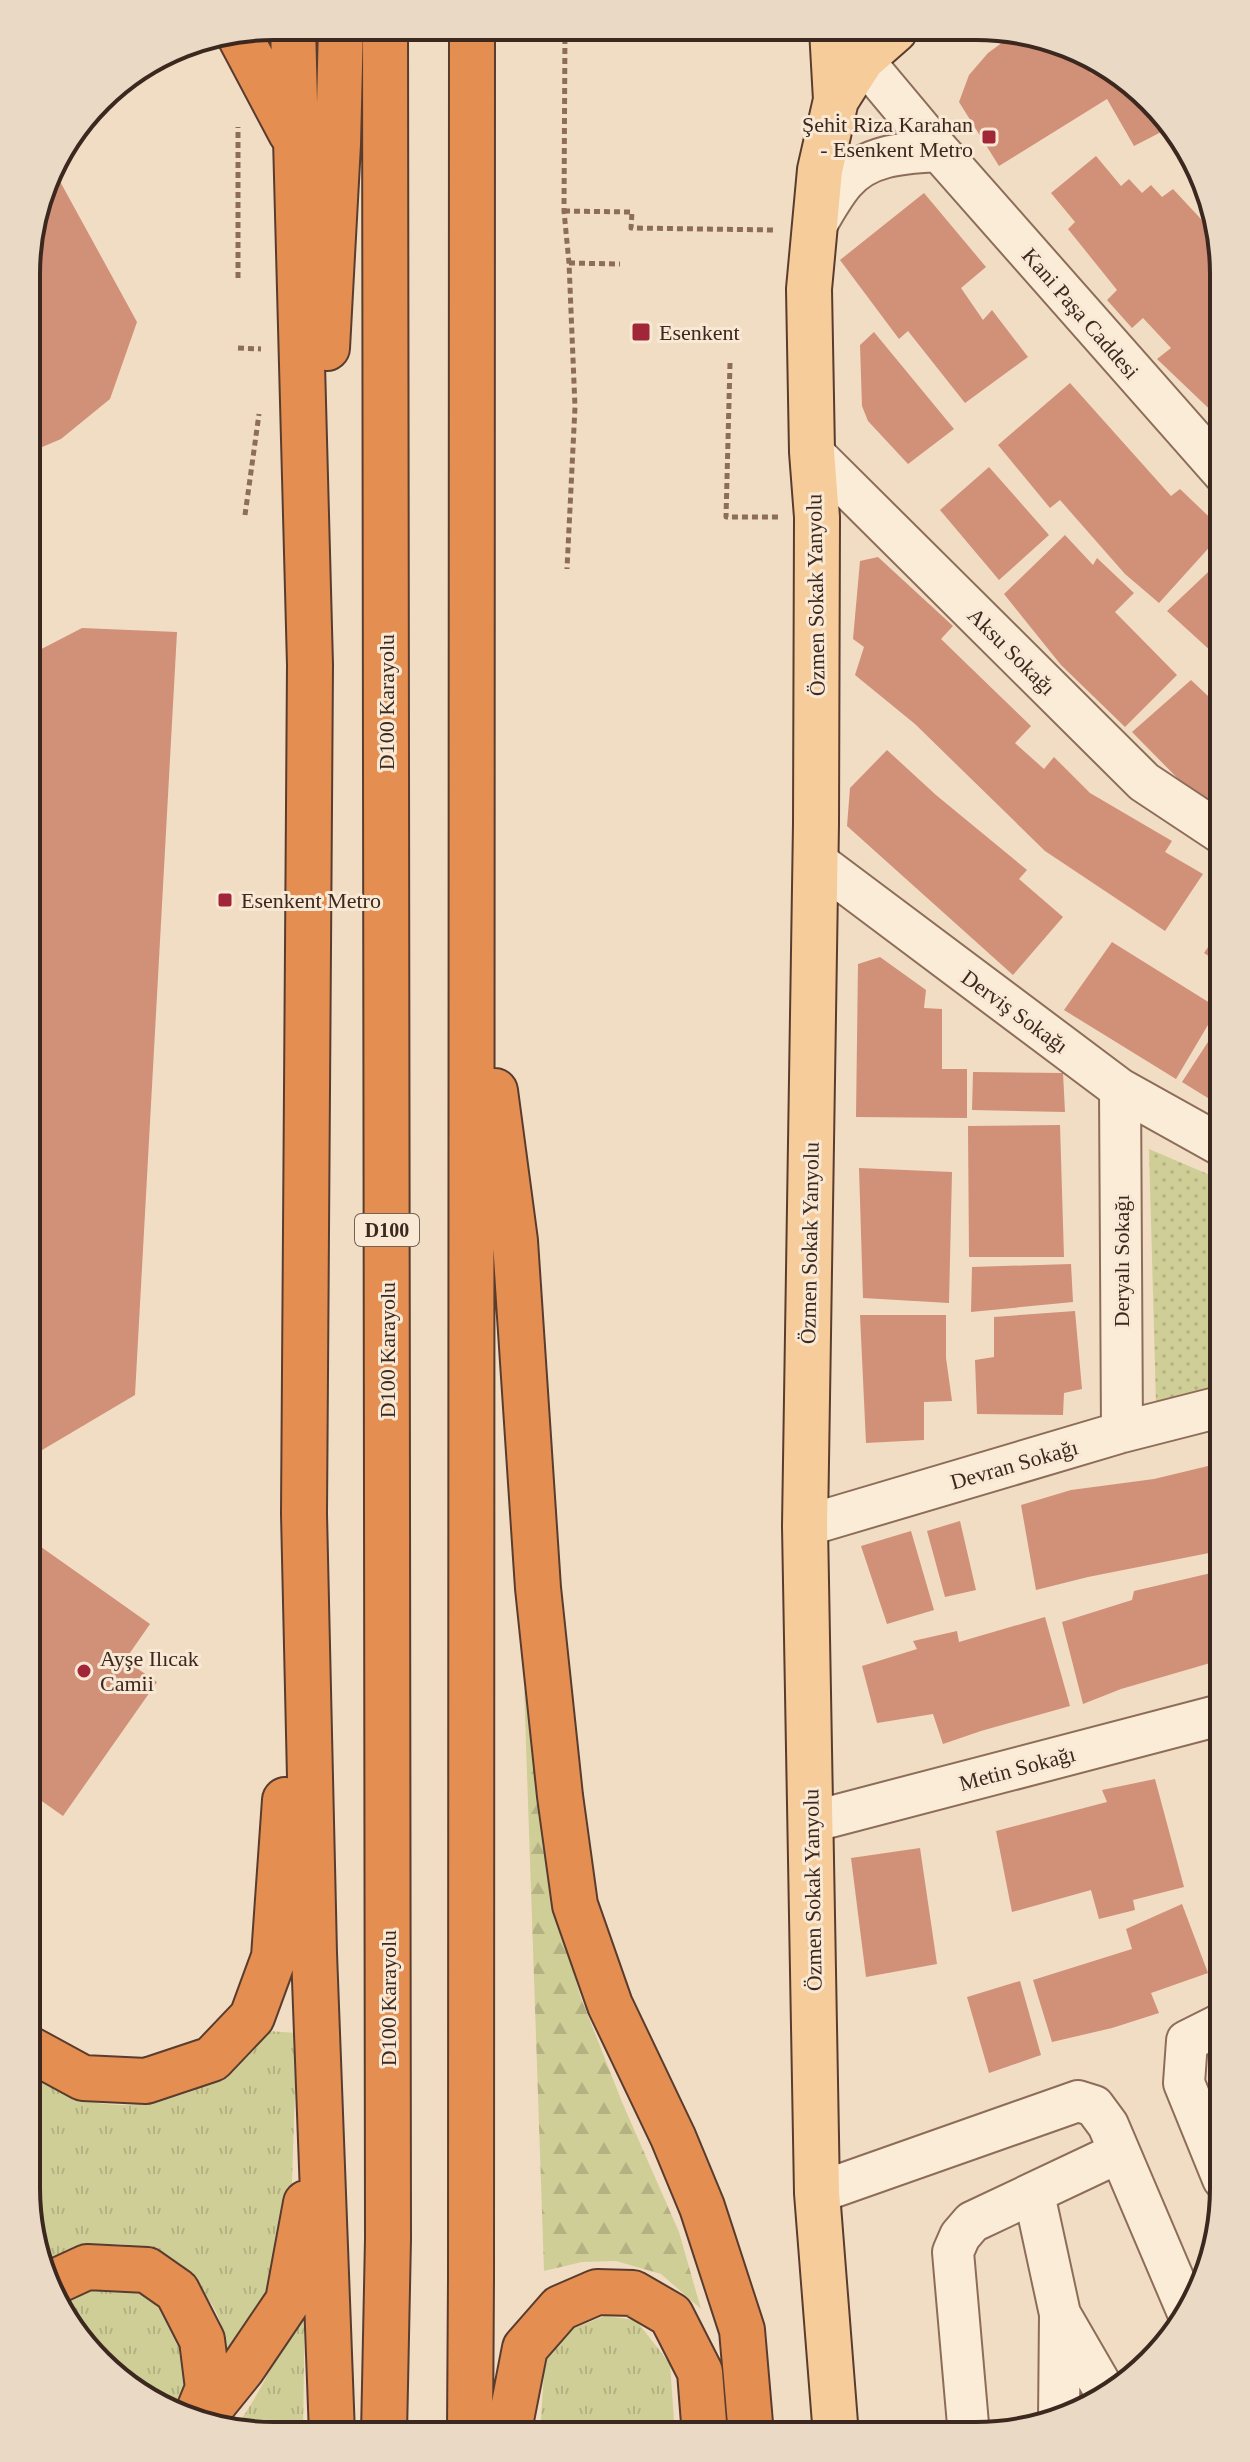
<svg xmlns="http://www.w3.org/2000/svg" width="1250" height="2462" viewBox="0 0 1250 2462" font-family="Georgia,serif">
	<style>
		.grass { fill: url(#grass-tufts) }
		.forest { fill: url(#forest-firs) }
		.park { fill: url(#park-dots) }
		.building { fill: #d19078 }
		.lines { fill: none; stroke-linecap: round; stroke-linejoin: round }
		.minor-casing { stroke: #8d6d59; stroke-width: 44 }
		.major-casing { stroke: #5a3c2e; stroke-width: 48 }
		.highway-casing { stroke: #5a3c2e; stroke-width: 48 }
		.path { stroke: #8d6d59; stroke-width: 5; stroke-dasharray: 6 4; stroke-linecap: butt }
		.minor { stroke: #fbecd8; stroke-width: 40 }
		.major { stroke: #f6cc9b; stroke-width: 44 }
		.highway { stroke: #e48f51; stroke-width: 44 }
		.poi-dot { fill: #a02638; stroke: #f8e8d4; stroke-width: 3 }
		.labels { text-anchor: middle; stroke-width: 6; stroke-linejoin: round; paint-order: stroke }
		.shield { fill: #f8e8d4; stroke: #746255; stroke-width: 2 }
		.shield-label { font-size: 20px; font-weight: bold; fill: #3c281e }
		.poi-label { font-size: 22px; fill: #3c281e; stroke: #f8e8d4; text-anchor: start }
		.street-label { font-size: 22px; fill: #3c281e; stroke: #f8e8d4 }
		.rim { fill: none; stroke: #3c281e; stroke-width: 4 }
	</style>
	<defs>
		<pattern id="grass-tufts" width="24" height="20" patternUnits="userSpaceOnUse" patternTransform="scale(2)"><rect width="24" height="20" fill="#d0ce97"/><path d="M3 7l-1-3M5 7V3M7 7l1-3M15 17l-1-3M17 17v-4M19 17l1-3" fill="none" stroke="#b4b182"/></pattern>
		<pattern id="forest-firs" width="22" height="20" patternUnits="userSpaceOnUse" patternTransform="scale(2)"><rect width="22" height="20" fill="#d0ce97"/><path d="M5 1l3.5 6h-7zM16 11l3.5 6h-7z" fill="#b4b182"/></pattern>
		<pattern id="park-dots" width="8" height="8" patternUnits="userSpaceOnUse" patternTransform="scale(2)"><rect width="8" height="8" fill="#d0ce97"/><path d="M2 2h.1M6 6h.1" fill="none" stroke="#b4b182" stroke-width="1.8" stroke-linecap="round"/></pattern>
	</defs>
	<rect width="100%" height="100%" fill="#f1ddc4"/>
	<path class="grass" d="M268,2031L297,2033L291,2210L267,2299L225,2371C224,2357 225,2341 222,2328C213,2290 166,2251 128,2245C101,2241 69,2253 42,2259L26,2136V2070C44,2079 63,2093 81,2099C142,2119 235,2087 268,2031Z
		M102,2284L135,2286L159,2303L183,2333L185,2390L174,2414L165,2411L111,2375L63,2303L74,2292Z
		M305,2293L303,2434H241L232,2431C264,2392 284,2339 305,2293Z
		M605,2316L636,2320L670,2364L675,2435H540L545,2356L569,2330Z"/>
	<path class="forest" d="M524,1686L554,1902L580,1995L622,2102L679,2232L701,2309L661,2274L616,2261L582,2262L544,2271Z"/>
	<path class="park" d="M1149,1149L1224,1181V1386L1156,1404Z"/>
	<path class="building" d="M1018,31H1024L1083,60L1094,78L1085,61L1139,87L1167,129L1134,146L1107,99L999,166L959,102L969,75L988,53Z
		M1096,156L1121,186L1129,179L1142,193L1151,185L1162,197L1173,189L1200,218L1219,244L1224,274V423L1157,359L1171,348L1143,318L1132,328L1107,300L1117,290L1068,229L1075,222L1051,193Z
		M51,165L137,322L110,399L61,439L28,453V242Z
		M924,193L986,267L961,288L983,320L992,310L1028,357L965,403L908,331L899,339L840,260Z
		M874,332L954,429L908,464L868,421L862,406L860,345Z
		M1070,383L1171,496L1180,489L1224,531L1159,603L1125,574L1060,500L1050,508L998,445Z
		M989,467L1049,535L999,580L940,510Z
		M1065,535L1093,565L1097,558L1134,593L1115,612L1177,675L1125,727L1061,665L1004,594Z
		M878,557L953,626L941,639L1031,726L1015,743L1044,769L1054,757L1090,793L1172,841L1165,852L1203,874L1165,931L1045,851L915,724L855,675L864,647L853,639L860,561Z
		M1224,557V663L1167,611Z
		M82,628L177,632L135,1395L27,1459L28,656Z
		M1191,680L1224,711V816L1199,800L1132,732Z
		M887,750L936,795L1027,870L1019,879L1063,917L1013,975L847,826L850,788Z
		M1224,924V966L1204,953Z
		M1112,942L1218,1008L1176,1079L1064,1010Z
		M880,957L926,990L924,1008L942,1009V1069H967V1118L856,1117L858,964Z
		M1217,1028L1224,1033V1108L1182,1082Z
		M973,1072L1063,1073L1065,1112L972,1110Z
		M1060,1125L1064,1257H969L968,1126Z
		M859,1168L952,1172L949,1303L863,1298Z
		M1071,1264L1073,1302L971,1312L972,1267Z
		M1075,1311L1082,1389L1064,1393L1063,1415L977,1414L975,1360L994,1357V1317Z
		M860,1315H946V1358L952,1401L924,1402V1440L866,1443Z
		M1208,1466L1224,1550L1088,1577L1036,1590L1021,1505L1071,1490L1154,1479Z
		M960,1521L976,1590L945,1597L927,1531Z
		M911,1531L934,1610L887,1624L861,1546Z
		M27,1537L150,1624L125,1660L157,1682L63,1816L26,1790Z
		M1224,1570V1659L1121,1689L1083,1704L1062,1622L1132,1600L1134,1591Z
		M1045,1617L1070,1706L981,1731L943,1744L933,1714L877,1723L862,1666L917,1649L913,1641L957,1631L959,1642Z
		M1224,1766V1823H1223L1208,1770Z
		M1155,1779L1184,1887L1133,1900L1135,1910L1099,1919L1091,1890L1012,1912L996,1831L1107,1802L1102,1790Z
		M920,1848L937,1964L866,1977L851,1858Z
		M1182,1904L1208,1973L1151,1993L1159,2013L1112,2028L1052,2042L1033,1980L1132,1949L1126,1929Z
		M1020,1981L1041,2055L989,2073L967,1997Z"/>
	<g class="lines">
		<g class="minor-casing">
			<path id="minor" d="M862,59L939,151L1224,474
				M813,230C823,214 832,196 844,182C867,154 906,153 939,151
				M812,452L1144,782L1224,835
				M816,861L1120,1089L1224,1147
				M1120,1089L1122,1432
				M805,1526L1122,1432L1224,1406
				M811,1822L1224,1714
				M1223,2179L1184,2083L1187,2041L1223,2023
				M817,2193L1078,2101L1094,2106L1108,2125L1188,2313
				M1034,2194L1060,2314L1059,2421
				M1060,2314L1108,2397
				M969,2436L953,2252L960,2236L972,2222L1118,2153"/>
		</g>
		<g class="major-casing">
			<path id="major" d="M832,29L836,100
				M836,2436L817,2193L805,1526L816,824L817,517L812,452L809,289L820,170L836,100L862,59L895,30"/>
		</g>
		<g class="highway-casing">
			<path id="highway" d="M293,26L310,665L304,1514L314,1953L332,2434
				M238,33L291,133
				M327,348L338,144L341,26
				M495,1091L515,1241L538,1588L560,1796L575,1905L610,2005L673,2137L702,2207L742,2330L751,2435
				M26,2047L83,2078L146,2081L212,2059L252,2017L274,1957L285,1800
				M50,2284L87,2267L147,2270L177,2291L202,2340L208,2388L195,2420
				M200,2421L242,2369L288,2301L306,2203
				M384,2434L388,2239L385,27
				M470,2434C476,1632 468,830 472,27
				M508,2435L525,2348L560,2308L597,2292L633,2293L671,2315L700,2372L705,2435"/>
		</g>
		<path class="path" d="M565,28L564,211L569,263L575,407L567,569
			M564,211L632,212L631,228L774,230
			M569,263L620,264
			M238,278V127
			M238,348L261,349
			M730,363L726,517H779
			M245,515L259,414"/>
		<use href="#minor" class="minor"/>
		<use href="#major" class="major"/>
		<use href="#highway" class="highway"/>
	</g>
	<g class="poi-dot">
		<rect x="981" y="129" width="16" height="16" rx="4"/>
		<rect x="631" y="322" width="20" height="20" rx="4"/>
		<rect x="217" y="892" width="16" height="16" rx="4"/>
		<circle cx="84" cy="1671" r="8"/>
	</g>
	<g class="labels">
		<rect class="shield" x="355" y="1214" width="64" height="32" rx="6"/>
		<g class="shield-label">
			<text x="387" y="1237">D100</text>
		</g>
		<g class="poi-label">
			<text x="973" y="132" text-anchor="end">Şehi̇t Riza Karahan<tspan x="973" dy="25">- Esenkent Metro</tspan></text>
			<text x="659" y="340">Esenkent</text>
			<text x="241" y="908">Esenkent Metro</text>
			<text x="100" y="1666">Ayşe Ilıcak<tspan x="100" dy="25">Camii</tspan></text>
		</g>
		<g class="street-label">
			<text transform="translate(1081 313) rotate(49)" y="8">Kani Paşa Caddesi</text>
			<text transform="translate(815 595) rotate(-91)" y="8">Özmen Sokak Yanyolu</text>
			<text transform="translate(1012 651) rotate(45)" y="8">Aksu Sokağı</text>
			<text transform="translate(386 702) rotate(-90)" y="8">D100 Karayolu</text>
			<text transform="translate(1015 1011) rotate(36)" y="8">Derviş Sokağı</text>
			<text transform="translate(809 1243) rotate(-89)" y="8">Özmen Sokak Yanyolu</text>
			<text transform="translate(1121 1261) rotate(-90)" y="8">Deryalı Sokağı</text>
			<text transform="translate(387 1350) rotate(-90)" y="8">D100 Karayolu</text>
			<text transform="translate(1014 1464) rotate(-16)" y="8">Devran Sokağı</text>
			<text transform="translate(1017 1768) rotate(-15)" y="8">Metin Sokağı</text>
			<text transform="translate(812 1890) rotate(-91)" y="8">Özmen Sokak Yanyolu</text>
			<text transform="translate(388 1998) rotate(-90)" y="8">D100 Karayolu</text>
		</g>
	</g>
	<path d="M0 0H1250V2462H0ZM274 40H976A234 234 0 0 1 1210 274V2188A234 234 0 0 1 976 2422H274A234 234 0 0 1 40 2188V274A234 234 0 0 1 274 40Z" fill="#e9d9c5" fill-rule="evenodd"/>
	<path class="rim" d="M274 40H976A234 234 0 0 1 1210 274V2188A234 234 0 0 1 976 2422H274A234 234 0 0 1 40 2188V274A234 234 0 0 1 274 40Z"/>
</svg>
